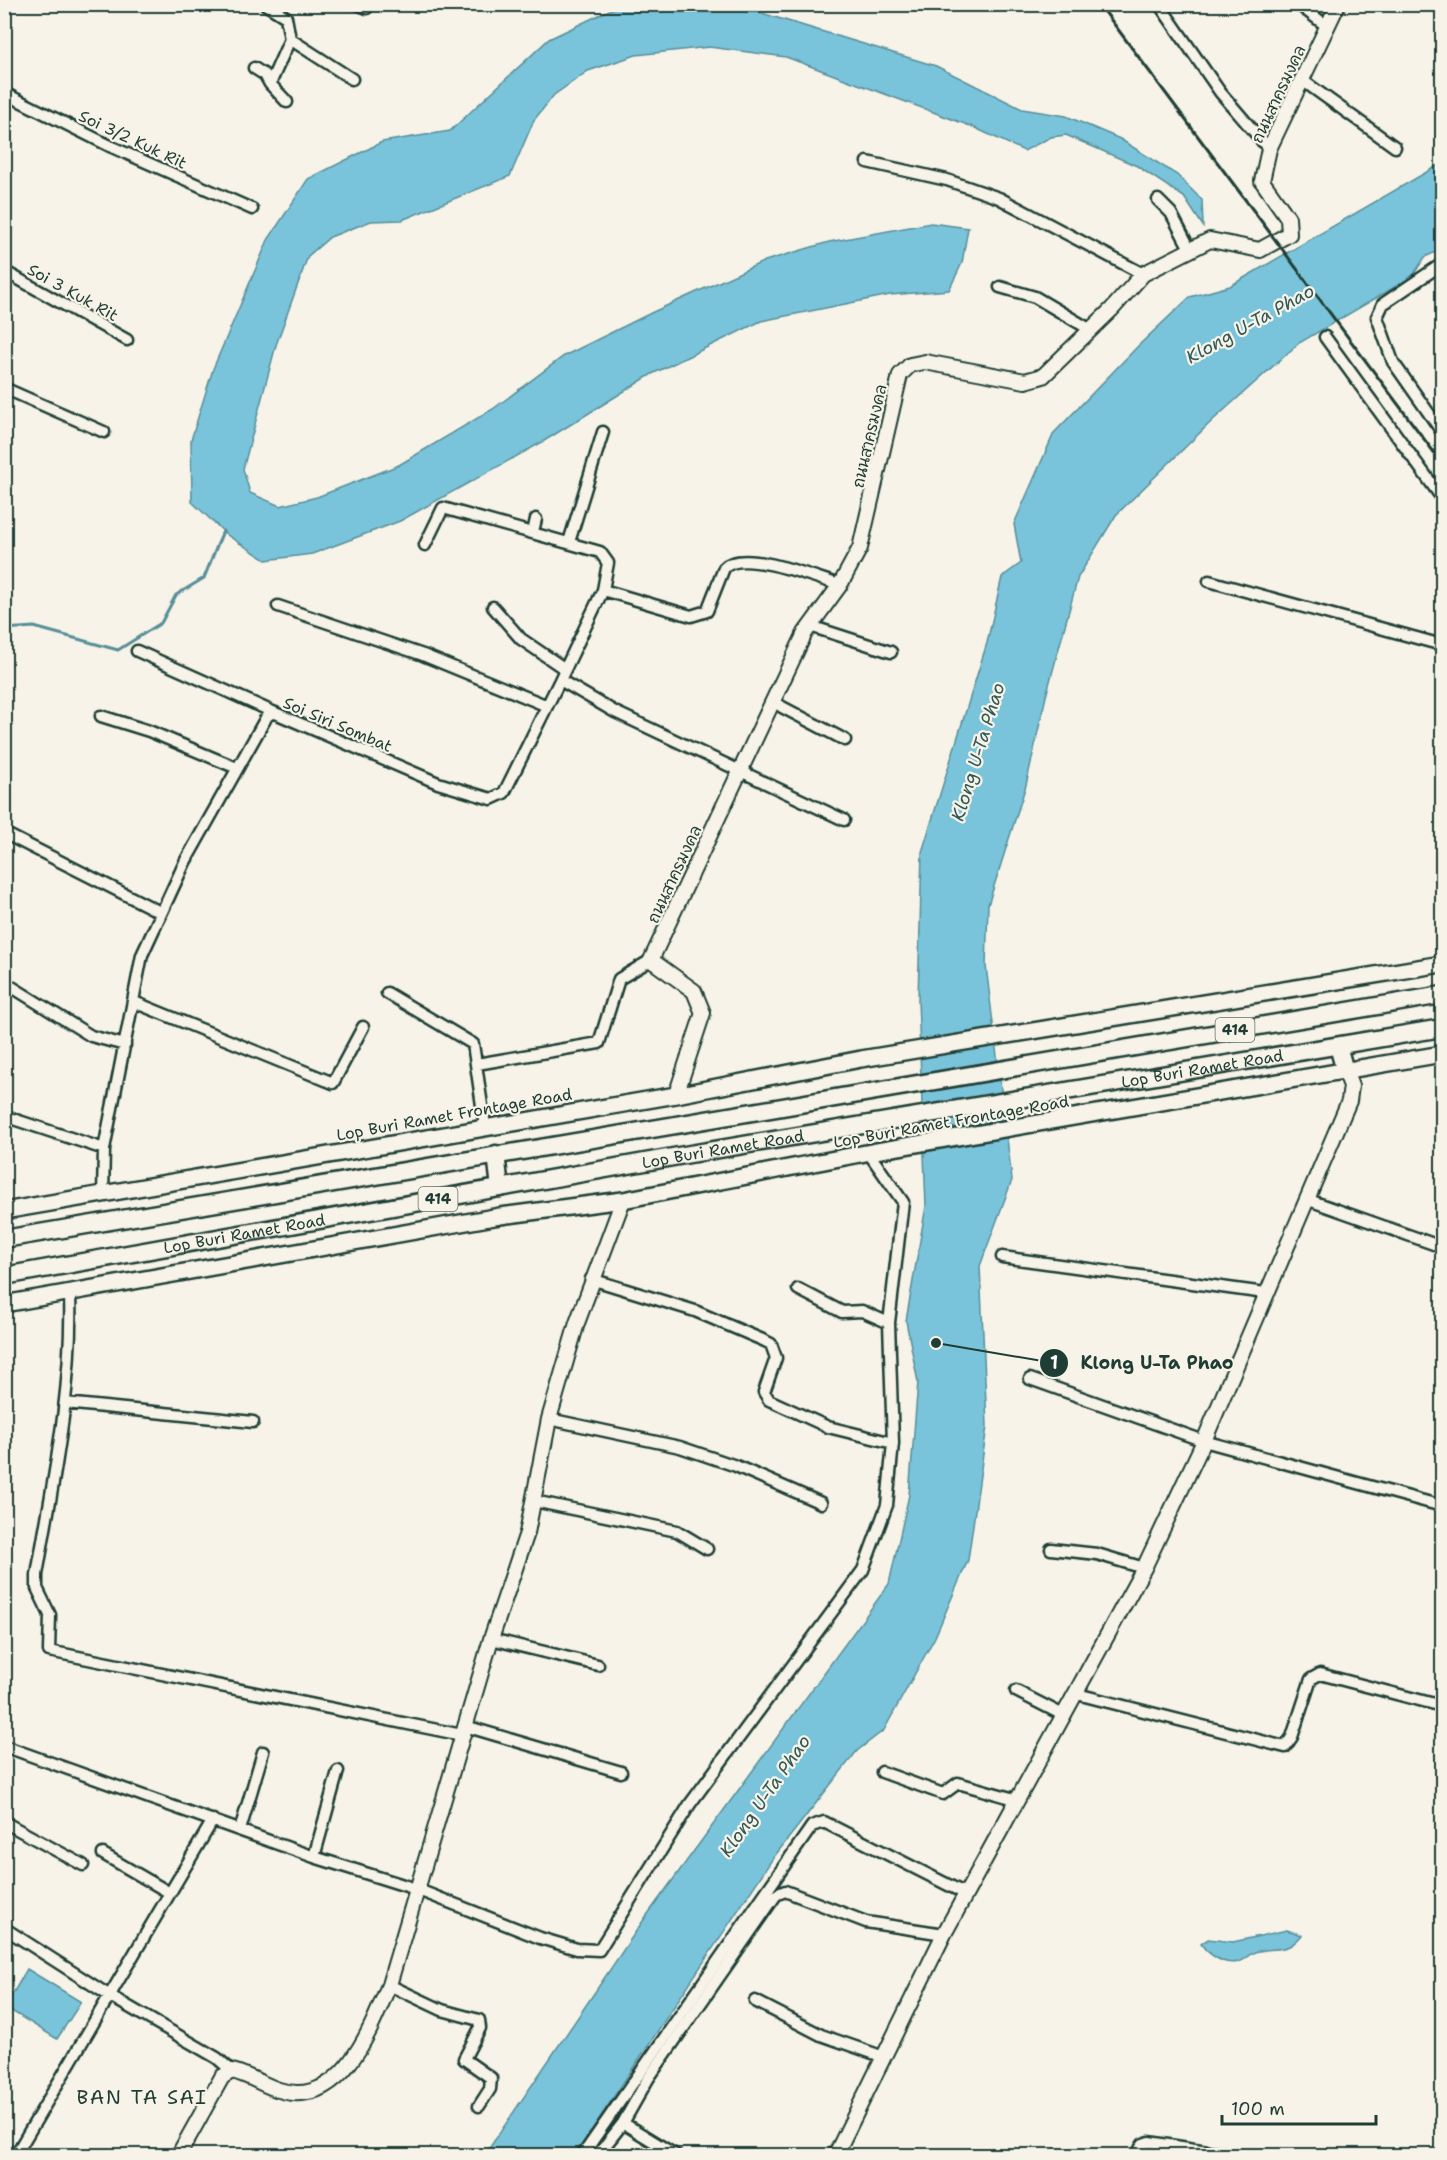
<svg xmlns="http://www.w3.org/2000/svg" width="1447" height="2160" viewBox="0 0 1447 2160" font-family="'Shantell Sans','Playpen Sans Thai',sans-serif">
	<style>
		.water { fill: #7ac4db; stroke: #568e98; stroke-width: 1.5 }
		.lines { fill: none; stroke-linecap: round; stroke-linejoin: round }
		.stream { stroke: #568e98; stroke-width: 3 }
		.minor-casing { stroke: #1f3d34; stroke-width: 15 }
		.tertiary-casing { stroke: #1f3d34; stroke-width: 18 }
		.secondary-casing { stroke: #1f3d34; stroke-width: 20 }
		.primary-casing { stroke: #1f3d34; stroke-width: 21 }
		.minor { stroke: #f7f3e8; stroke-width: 10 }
		.tertiary { stroke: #f7f3e8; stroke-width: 14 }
		.secondary { stroke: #f7f3e8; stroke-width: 15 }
		.primary { stroke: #f7f3e8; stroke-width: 16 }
		.rail { stroke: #1f3d34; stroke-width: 3 }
		.labels { text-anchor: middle; stroke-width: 4.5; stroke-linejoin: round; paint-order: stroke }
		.shield { fill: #f7f3e8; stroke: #60746a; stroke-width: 1.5 }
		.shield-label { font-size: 15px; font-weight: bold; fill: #1f3d34 }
		.street-label { font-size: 16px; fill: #1f3d34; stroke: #f7f3e8 }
		.water-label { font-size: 18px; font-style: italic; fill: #315855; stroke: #f7f3e8 }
		.quarter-label { font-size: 20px; letter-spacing: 1.5px; fill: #1f3d34; stroke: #f7f3e8 }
		.leader { fill: none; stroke: #1f3d34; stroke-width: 2 }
		.callout-dot { fill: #1f3d34; stroke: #f7f3e8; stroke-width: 2 }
		.mark-label { font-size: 18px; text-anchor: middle; font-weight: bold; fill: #fff }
		.callout-label { font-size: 18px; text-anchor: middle; font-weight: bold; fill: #1f3d34; stroke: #f7f3e8; stroke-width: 4.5; stroke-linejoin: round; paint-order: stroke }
	</style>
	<rect width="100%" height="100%" fill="#f7f3e8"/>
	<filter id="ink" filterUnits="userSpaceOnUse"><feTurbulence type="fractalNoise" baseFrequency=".0167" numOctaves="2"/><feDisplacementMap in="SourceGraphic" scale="12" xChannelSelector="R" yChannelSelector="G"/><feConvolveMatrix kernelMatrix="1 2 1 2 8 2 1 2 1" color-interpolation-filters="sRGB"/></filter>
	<g filter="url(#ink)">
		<path class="water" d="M620,5L748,9L936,66L1022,109L1066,116L1120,139L1177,175L1202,200L1203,226L1184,197L1137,166L1066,135L1051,137L1024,151L973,127L786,57L709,47L636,55L588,71L554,95L534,120L510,176L402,220L371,221L330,237L308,256L276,345L243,469L250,493L280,506L317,497L399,465L493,409L564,356L653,312L765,261L829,242L931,223L968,228L962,263L949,290L890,295L761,321L652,374L544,441L400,521L312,554L266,560L227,535L192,502L191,440L213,369L268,240L308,179L382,142L450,131L549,39Z
			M1442,163V249L1425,257L1412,277L1299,343L1213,420L1116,515L1078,577L1046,696L1026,785L988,905L986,966L1012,1180L980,1266L987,1426L968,1560L935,1637L884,1730L857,1751L773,1858L575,2155L484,2156L645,1918L889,1584L909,1495L918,1382L906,1321L926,1206L918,1000L922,852L987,643L1002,577L1021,563L1014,524L1054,433L1139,345L1190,297L1230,286Z
			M1287,1930L1302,1935C1287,1953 1279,1947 1259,1951C1250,1952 1245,1960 1238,1962C1224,1966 1208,1954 1201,1944L1208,1939L1233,1942Z
			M27,1969L81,2002L57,2039L5,2007Z"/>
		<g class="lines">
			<path class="stream" d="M4,629L34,627L118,650L161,623L176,595L204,578L223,531"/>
			<g class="minor-casing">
				<path id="minor" d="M265,4L286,17L290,39L352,79
					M357,4L367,8L369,4
					M1159,4L1220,92L1269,149
					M1298,4L1328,27
					M254,68L265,75L270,84
					M1302,80L1395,147
					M4,93L112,147L252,209
					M287,102L270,84L290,39
					M867,162L947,180L999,198L1143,274
					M1158,200L1171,213L1190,249
					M1442,264L1383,304L1377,317L1393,362L1442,432
					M4,271L127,340
					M1000,287L1035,297L1091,330
					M1325,337L1442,498
					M4,388L104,432
					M533,532L536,519
					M569,542L603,432
					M425,545L443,508L600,552L608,563L603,590L560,680
					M1209,581L1442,645
					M603,590L691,616L707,611L724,568C742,548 816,578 840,585
					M278,606L423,655L545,705
					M493,607L521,639L565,669
					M810,626L891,652
					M137,651L273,712
					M777,693V703L782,707L845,740
					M101,716L149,731L237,768
					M4,833L160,912
					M4,982L91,1036L125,1045
					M387,993L473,1044L485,1126
					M134,1002L333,1083L363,1027
					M477,1064L599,1043L619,979L651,960
					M4,1116L104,1149
					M103,1195L104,1149L142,955L185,862L267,716L273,712L438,783L491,799L504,793L560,680L615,712L844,820
					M1306,1199L1442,1247
					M1002,1257L1265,1293
					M591,1279L695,1311L765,1341L771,1344L776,1358L764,1392L769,1400L828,1427L893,1443
					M798,1289L842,1312L862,1311L889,1323
					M70,1294C73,1388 53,1482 37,1575V1588L50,1615L49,1651L462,1735
					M1030,1379L1204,1441L1442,1506
					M65,1403L253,1422
					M549,1419L680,1447L736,1466L821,1503
					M534,1501L677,1531L707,1549
					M1051,1549L1097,1554L1144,1568
					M491,1639L598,1665
					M1016,1691L1065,1716
					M1077,1694L1285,1747L1292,1737L1311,1679L1320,1674L1442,1706
					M465,1726L621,1772
					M4,1746L314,1857L416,1889L540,1938L577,1949L599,1950L690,1804L863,1570L887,1505L893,1443L889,1323L903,1202L868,1152
					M882,1772L943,1794L958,1783L1018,1800
					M4,1822L83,1865
					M240,1830L263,1752
					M103,1854L170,1893
					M314,1857L338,1771
					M4,1928L110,1996L217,2058L232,2071
					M389,1985L442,2010L479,2020L480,2028L464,2059L491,2078L490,2089L479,2106
					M755,2001L821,2035L884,2057
					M623,2123L677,2156
					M4,2148L16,2154
					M15,2156L213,1820
					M582,2156L812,1826L824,1822L966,1894
					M597,2156L623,2123L648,2079L776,1895L785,1891L866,1922L944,1934
					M1136,2156L1143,2144L1149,2142L1240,2156"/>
			</g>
			<g class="tertiary-casing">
				<path id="tertiary" d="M676,1095L703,1013L694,991L651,960L805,633L840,585L860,548L900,375L910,365L925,362L1025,381L1043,376L1112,309L1143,274L1210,240L1260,250L1289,234L1288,218L1262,181L1269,149L1338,4
					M178,2156L222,2077L232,2071C249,2075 263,2085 279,2090C341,2110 371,2029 389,1985L491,1639L527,1533L549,1419L577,1323L623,1200
					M835,2156L944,1934L1144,1568L1204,1441L1349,1101L1351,1086L1345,1071"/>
			</g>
			<g class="secondary-casing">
				<path id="secondary" d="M4,1211L676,1095L861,1059L1442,964
					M4,1304L500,1216L623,1200L876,1151L1442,1054"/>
			</g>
			<g class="primary-casing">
				<g id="primary">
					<path d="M1338,1046L1345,1071"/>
					<path d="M496,1154L500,1188"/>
					<path d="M4,1239L1442,995"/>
					<path id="s1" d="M4,1276L690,1154L1442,1028"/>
				</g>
			</g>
			<use href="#minor" class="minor"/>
			<use href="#tertiary" class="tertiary"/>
			<use href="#secondary" class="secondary"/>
			<use href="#primary" class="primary"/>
			<path class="rail" d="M1099,4L1442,463"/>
		</g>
	</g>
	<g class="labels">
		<g class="shield">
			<rect x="1215.5" y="1018" width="39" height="24" rx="4.5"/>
			<rect x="418.5" y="1187" width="39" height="24" rx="4.5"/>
		</g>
		<g class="shield-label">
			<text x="1235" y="1035">414</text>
			<text x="438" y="1204">414</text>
		</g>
		<g class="street-label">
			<text transform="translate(1278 94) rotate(-65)" y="6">ถนนสาครมงคล</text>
			<text transform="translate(133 139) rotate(25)" y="6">Soi 3/2 Kuk Rit</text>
			<text transform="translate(73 292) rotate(29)" y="6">Soi 3 Kuk Rit</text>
			<text transform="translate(869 436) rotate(-77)" y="6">ถนนสาครมงคล</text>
			<text transform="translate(338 724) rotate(23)" y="6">Soi Siri Sombat</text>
			<text transform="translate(674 874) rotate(-65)" y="6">ถนนสาครมงคล</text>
			<text dy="6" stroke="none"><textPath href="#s1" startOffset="1216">Lop Buri Ramet Road</textPath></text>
			<text transform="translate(454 1114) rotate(-10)" y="6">Lop Buri Ramet Frontage Road</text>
			<text transform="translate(951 1121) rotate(-10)" y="6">Lop Buri Ramet Frontage Road</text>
			<text dy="6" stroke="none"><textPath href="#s1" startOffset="730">Lop Buri Ramet Road</textPath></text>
			<text dy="6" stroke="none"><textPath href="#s1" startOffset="244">Lop Buri Ramet Road</textPath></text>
		</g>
		<g class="water-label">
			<text transform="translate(1250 324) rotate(-29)" y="6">Klong U-Ta Phao</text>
			<text transform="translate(978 752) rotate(-73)" y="6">Klong U-Ta Phao</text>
			<text transform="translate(765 1796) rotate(-55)" y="6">Klong U-Ta Phao</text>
		</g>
		<g class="quarter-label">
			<text x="142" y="2104">BAN TA SAI</text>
		</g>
	</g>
	<path class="leader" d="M936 1343L1054 1363"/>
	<g class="callout-dot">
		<circle cx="936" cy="1343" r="6"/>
		<circle cx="1054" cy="1363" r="15"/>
	</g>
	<g class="mark-label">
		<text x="1054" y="1369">1</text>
	</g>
	<g class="callout-label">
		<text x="1157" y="1369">Klong U-Ta Phao</text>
	</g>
	<rect width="1447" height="2160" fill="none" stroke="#f7f3e8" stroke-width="24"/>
	<rect x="12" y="12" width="1423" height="2136" fill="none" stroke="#1f3d34" stroke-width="2" filter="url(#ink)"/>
	<path d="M1222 2115v9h154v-9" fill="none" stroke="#1f3d34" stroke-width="3"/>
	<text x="1231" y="2115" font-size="18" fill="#1f3d34" stroke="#f7f3e8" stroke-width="4.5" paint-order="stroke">100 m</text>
</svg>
